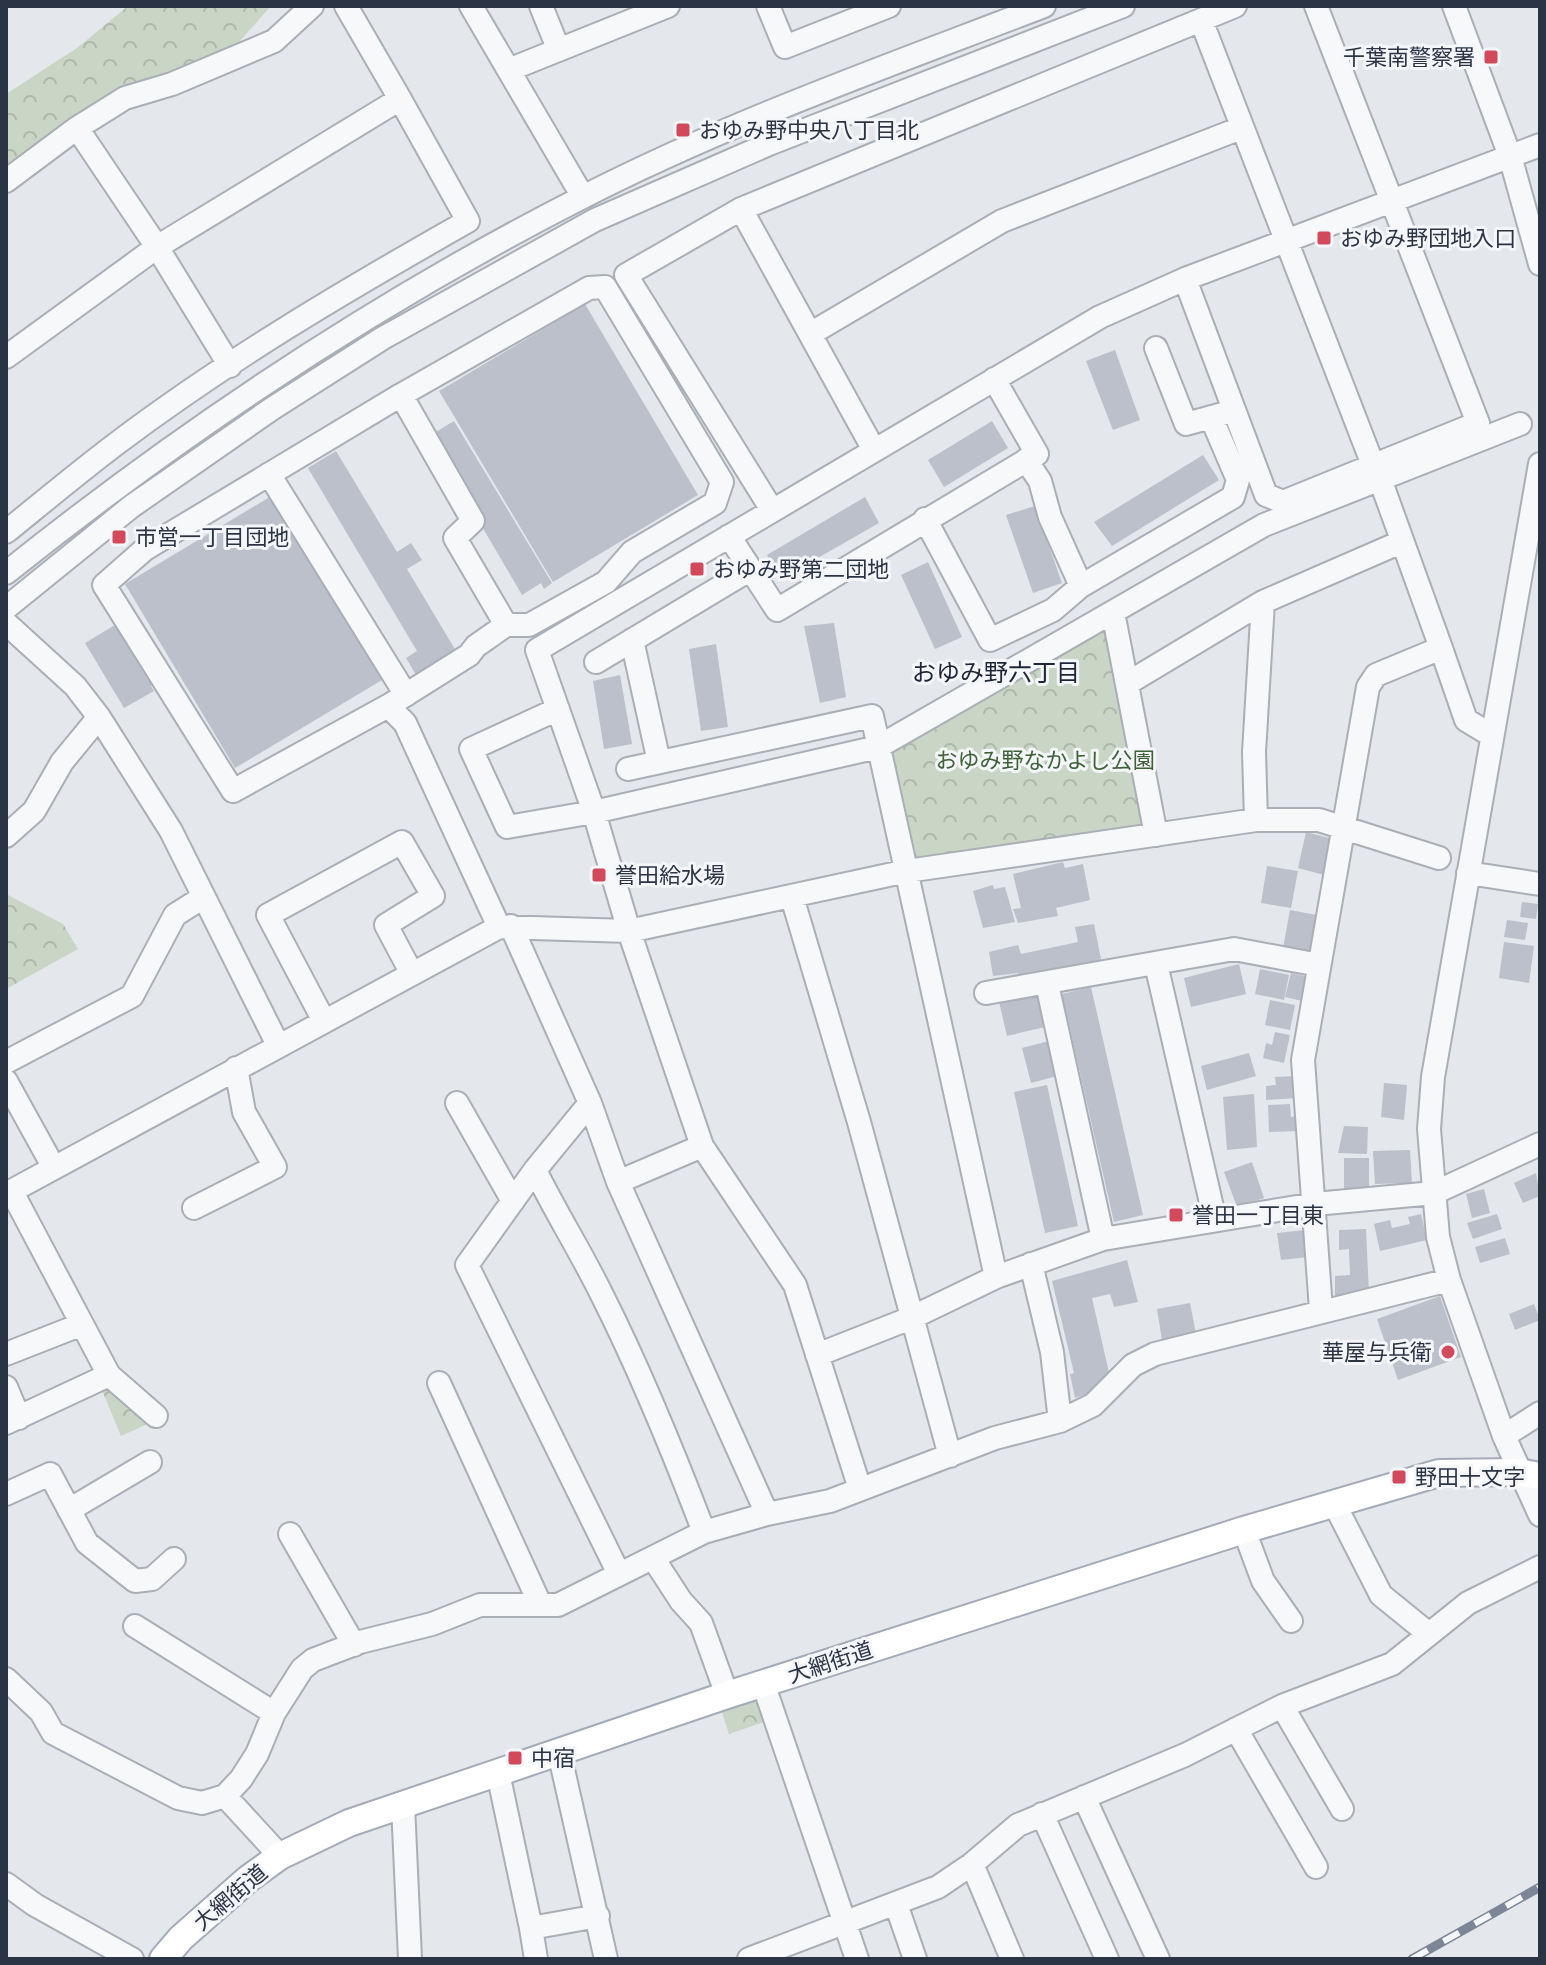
<svg xmlns="http://www.w3.org/2000/svg" width="1546" height="1965" viewBox="0 0 1546 1965" font-family="'Nunito Sans','Noto Sans JP',sans-serif">
	<style>
		.forest { fill: url(#forest-crowns) }
		.building { fill: #bbc0ca }
		.lines { fill: none; stroke-linecap: round; stroke-linejoin: round }
		.minor-casing { stroke: #a9aeb7; stroke-width: 26 }
		.major-casing { stroke: #a3abb8; stroke-width: 30 }
		.minor { stroke: #f7f8fa; stroke-width: 22 }
		.major { stroke: #fff; stroke-width: 26 }
		.rail-casing { stroke: #7d8696; stroke-width: 9 }
		.rail { stroke: #f4f6f9; stroke-width: 6; stroke-dasharray: 18; stroke-linecap: butt }
		.poi-dot { fill: #d1495b; stroke: #f4f6f9; stroke-width: 3 }
		.labels { text-anchor: middle; stroke-width: 6; stroke-linejoin: round; paint-order: stroke }
		.poi-label { font-size: 22px; fill: #2b3445; stroke: #f4f6f9; text-anchor: start }
		.park-label { font-size: 22px; fill: #3f6138; stroke: #f4f6f9 }
		.street-label { font-size: 22px; fill: #2b3445; stroke: #f4f6f9 }
		.neighbourhood-label { font-size: 24px; fill: #1d2536; stroke: #f4f6f9 }
	</style>
	<defs>
		<pattern id="forest-crowns" width="20" height="18" patternUnits="userSpaceOnUse" patternTransform="scale(2)"><rect width="20" height="18" fill="#c9d6c5"/><path d="M2 6a3 3 0 1 1 6 0M12 15a3 3 0 1 1 6 0" fill="none" stroke="#adb8ab"/></pattern>
	</defs>
	<rect width="100%" height="100%" fill="#e4e7ec"/>
	<path class="forest" d="M128,6H271L224,59L132,87L6,175V94L77,48Z
		M1110,624L1145,833L916,864L887,747Z
		M6,894L63,924L78,949L6,989Z
		M107,1379L152,1422L121,1436L99,1383Z
		M757,1696L770,1720L729,1734L721,1709Z"/>
	<path class="building" d="M585,304L698,495L553,582L439,391Z
		M1115,350L1140,420L1113,430L1086,361Z
		M454,421L552,583L544,589L541,583L522,595L429,436Z
		M992,421L1008,448L944,487L928,460Z
		M336,451L397,552L411,543L422,560L407,569L456,651L416,675L406,658L417,651L308,468Z
		M1203,455L1219,480L1112,546L1094,522Z
		M273,495L382,680L235,768L125,584Z
		M865,497L879,523L781,579L767,555Z
		M1035,506L1062,583L1033,593L1006,515Z
		M928,562L962,637L935,649L901,575Z
		M834,623L846,697L820,703L804,626Z
		M115,625L144,673L149,669L157,682L151,686L154,691L124,708L85,643Z
		M716,644L728,727L701,731L689,649Z
		M620,675L632,744L604,749L593,681Z
		M1306,832L1337,840L1328,876L1298,868Z
		M1063,862L1065,868L1083,864L1090,900L1056,908L1058,916L1018,923L1013,909L1021,908L1013,874Z
		M1267,866L1298,871L1291,908L1261,903Z
		M993,885L994,889L1005,887L1015,922L983,928L973,891Z
		M1522,902L1538,904L1536,919L1520,917Z
		M1290,910L1322,916L1315,954L1283,948Z
		M1507,920L1528,923L1525,940L1504,937Z
		M1094,924L1102,964L1020,978L1018,973L993,976L989,952L1018,945L1021,954L1078,942L1075,927Z
		M1504,942L1534,946L1529,983L1499,978Z
		M1239,964L1246,994L1191,1007L1184,978Z
		M1260,969L1289,975L1284,1000L1255,994Z
		M1291,973L1308,977L1302,1001L1285,997Z
		M1091,987L1143,1215L1114,1222L1062,994Z
		M1037,993L1045,1027L1007,1036L999,1002Z
		M1270,1000L1295,1005L1290,1030L1265,1025Z
		M1275,1032L1290,1035L1284,1063L1263,1058L1266,1043L1272,1045Z
		M1049,1041L1057,1076L1031,1083L1022,1048Z
		M1249,1053L1256,1076L1207,1090L1201,1066Z
		M1295,1076L1297,1098L1266,1100V1086L1276,1085L1275,1077Z
		M1384,1083L1407,1085L1404,1120L1381,1117Z
		M1047,1085L1078,1226L1045,1233L1014,1092Z
		M1254,1094L1257,1147L1227,1150L1223,1097Z
		M1290,1104L1291,1117L1299,1116V1131L1269,1132L1268,1105Z
		M1344,1126L1368,1127L1367,1154L1338,1153Z
		M1410,1150L1412,1183L1375,1184L1373,1151Z
		M1344,1158H1369V1188H1344Z
		M1252,1162L1264,1198L1237,1207L1224,1172Z
		M1536,1173L1540,1196L1523,1203L1514,1183Z
		M1484,1189L1490,1213L1472,1218L1466,1194Z
		M1421,1214L1427,1240L1380,1251L1374,1224L1390,1220L1392,1228L1410,1224L1408,1217Z
		M1497,1214L1502,1229L1473,1239L1467,1223Z
		M1366,1229L1369,1294L1335,1295V1276L1350,1275L1349,1249L1339,1250V1230Z
		M1305,1230L1308,1257L1281,1260L1277,1233Z
		M1505,1238L1510,1254L1480,1263L1475,1247Z
		M1127,1260L1138,1302L1114,1307L1110,1294L1092,1298L1112,1386L1075,1398L1070,1374L1074,1373L1052,1281Z
		M1440,1296L1461,1357L1398,1380L1377,1319Z
		M1190,1303L1196,1334L1162,1340L1157,1309Z
		M1534,1304L1540,1320L1515,1330L1509,1314Z"/>
	<g class="lines">
		<g class="minor-casing">
			<path id="minor" d="M471,6L583,197
				M541,6L558,48
				M768,6L785,47L889,6
				M1454,6L1510,156L1540,264
				M1201,20L1373,465
				M511,69L668,6
				M77,128L157,247L230,366
				M6,181L77,128L125,98L172,84L274,41L312,6
				M741,209L874,450
				M1185,279L1266,495L1283,502L1478,423L1316,6
				M605,287L722,482L715,503L632,552L606,582L529,625H506L476,646L469,655L388,706L233,791L104,585L145,549L401,395L589,288Z
				M810,334L1002,221L1241,128
				M1156,348L1186,424L1226,413
				M6,357L157,247L400,99L346,6
				M401,395L473,521L455,538L506,625
				M1026,460L1040,481L1050,517L1081,586
				M1540,464L1433,1077L1429,1129L1438,1237L1449,1280L1504,1436L1540,1515
				M269,474L406,695
				M772,510L626,275L741,209L1235,6
				M925,519L990,640L1053,610L1081,586L1233,497L1238,480L1211,417
				M6,532C43,502 79,472 116,444C227,360 348,289 468,221L400,99
				M729,536L777,610L1037,454L994,379
				M6,573C186,429 375,303 581,198C729,122 888,66 1044,6
				M6,608L132,506L273,408L383,338L595,220L769,144L1123,6
				M1113,612L1156,835
				M6,623L75,686L99,717L171,831L278,1045
				M632,640L659,762
				M1441,648L1466,720L1491,735
				M596,662L749,570
				M1128,683L1263,602L1401,542
				M388,706L405,723L499,927
				M558,709L471,749L507,827L594,812L878,747L1264,525L1520,424
				M628,769L872,716L996,1277
				M1256,820L1254,752L1263,602
				M6,836L34,811L62,762L99,717
				M1468,873L1540,884
				M792,897L859,1122L950,1456
				M511,926L590,1103L618,1182L767,1514
				M1156,964L1215,1220
				M1047,984L1103,1239
				M986,993L1234,949L1319,965
				M324,1021L268,915L402,842L433,896L386,925L412,974
				M6,1062L132,996L175,915L202,898
				M6,1081L54,1168
				M457,1103L513,1201
				M590,1103L535,1170L467,1265L619,1574
				M535,1170C556,1213 581,1252 602,1295C641,1372 673,1451 704,1532
				M618,1182L702,1146
				M12,1192L109,1375L156,1416
				M6,1194L499,927L629,931L907,871L1256,820H1319L1439,858
				M194,1208L275,1167L244,1112L236,1068
				M1031,1264L1052,1352L1060,1421
				M1321,1310L1303,1060L1368,687L1376,675L1441,648L1380,479
				M6,1354L80,1325
				M817,1355L911,1318L996,1277L1103,1239L1315,1204L1434,1193L1540,1144
				M439,1383L540,1604
				M6,1387L19,1418
				M6,1423L109,1375
				M1504,1436L1540,1413
				M860,1489L795,1285L702,1146L629,931L594,812L537,650L1100,317L1185,279L1540,145
				M6,1494L50,1474L87,1543L135,1581L152,1579L174,1559
				M1335,1505L1381,1595L1429,1634
				M69,1510L150,1462
				M1244,1530L1263,1581L1291,1621
				M290,1534L354,1645
				M653,1558L681,1601L701,1623L727,1695
				M135,1626L274,1713
				M6,1679L41,1712L53,1733L178,1798L202,1803L225,1796L241,1779L257,1754L274,1713L302,1669L313,1660L360,1642L432,1624L480,1605H558L704,1532L767,1514L830,1501L995,1438L1060,1421L1093,1405L1133,1365L1155,1354L1449,1280
				M763,1683L857,1959
				M1282,1706L1342,1809
				M1236,1729L1316,1867
				M559,1752L606,1959
				M498,1773L531,1928
				M225,1796L280,1856
				M1084,1797L1158,1959
				M403,1805L410,1959
				M1042,1814L1107,1959
				M972,1864L1012,1959
				M6,1884L35,1905L132,1959
				M896,1904L915,1959
				M536,1959L531,1928L598,1916
				M749,1959L938,1887L972,1864L1018,1825L1185,1755L1282,1706L1392,1664L1468,1603L1540,1567"/>
		</g>
		<g class="major-casing">
			<path id="major" d="M163,1959L181,1938L248,1879L280,1856L349,1823L727,1695L1244,1530L1439,1473L1518,1472L1540,1476"/>
		</g>
		<use href="#minor" class="minor"/>
		<use href="#major" class="major"/>
		<g class="rail-casing">
			<path id="rail" d="M1412,1959L1540,1887"/>
		</g>
		<use href="#rail" class="rail"/>
	</g>
	<g class="poi-dot">
		<rect x="1483" y="49" width="16" height="16" rx="4"/>
		<rect x="675" y="122" width="16" height="16" rx="4"/>
		<rect x="1316" y="230" width="16" height="16" rx="4"/>
		<rect x="111" y="529" width="16" height="16" rx="4"/>
		<rect x="689" y="561" width="16" height="16" rx="4"/>
		<rect x="591" y="867" width="16" height="16" rx="4"/>
		<rect x="1168" y="1207" width="16" height="16" rx="4"/>
		<circle cx="1448" cy="1352" r="8"/>
		<rect x="1391" y="1469" width="16" height="16" rx="4"/>
		<rect x="507" y="1750" width="16" height="16" rx="4"/>
	</g>
	<g class="labels">
		<g class="poi-label">
			<text x="1475" y="65" text-anchor="end">千葉南警察署</text>
			<text x="699" y="138">おゆみ野中央八丁目北</text>
			<text x="1340" y="246">おゆみ野団地入口</text>
			<text x="135" y="545">市営一丁目団地</text>
			<text x="713" y="577">おゆみ野第二団地</text>
			<text x="615" y="883">誉田給水場</text>
			<text x="1192" y="1223">誉田一丁目東</text>
			<text x="1432" y="1360" text-anchor="end">華屋与兵衛</text>
			<text x="1415" y="1485">野田十文字</text>
			<text x="531" y="1766">中宿</text>
		</g>
		<g class="park-label">
			<text x="1045" y="768">おゆみ野なかよし公園</text>
		</g>
		<g class="street-label">
			<text transform="translate(830 1662) rotate(-18)" y="8">大網街道</text>
			<text transform="translate(230 1897) rotate(-40)" y="8">大網街道</text>
		</g>
		<g class="neighbourhood-label">
			<text x="996" y="681">おゆみ野六丁目</text>
		</g>
	</g>
	<rect width="1546" height="1965" fill="none" stroke="#2b3445" stroke-width="16"/>
</svg>
